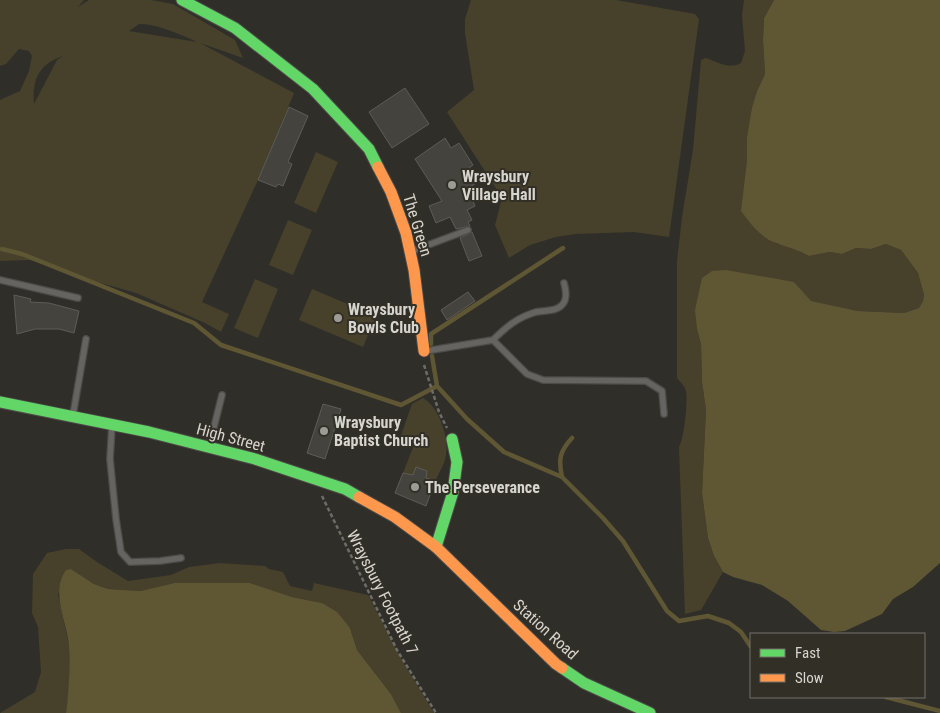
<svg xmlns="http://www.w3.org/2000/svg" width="940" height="713" viewBox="0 0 940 713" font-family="'Roboto Condensed',sans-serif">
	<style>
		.green { fill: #47412b; fill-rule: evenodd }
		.water { fill: #5f5634 }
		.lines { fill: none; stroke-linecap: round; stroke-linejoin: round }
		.stream { stroke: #5f5634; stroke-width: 4.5 }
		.building { fill: #44433e; stroke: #5d5c58 }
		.lane-casing { stroke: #4d4b48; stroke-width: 8 }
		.fast-casing { stroke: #4d4b48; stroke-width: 13 }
		.slow-casing { stroke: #4d4b48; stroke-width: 13 }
		.path { stroke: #6d6c68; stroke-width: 2.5; stroke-dasharray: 4 2.5; stroke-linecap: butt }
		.lane { stroke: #656460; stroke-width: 5.5 }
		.fast { stroke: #63d668; stroke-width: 11 }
		.slow { stroke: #ff974d; stroke-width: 11 }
		.poi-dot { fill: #9c9b95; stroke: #322f26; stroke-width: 2 }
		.labels { text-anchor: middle; stroke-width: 4; stroke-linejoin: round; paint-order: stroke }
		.poi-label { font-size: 16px; font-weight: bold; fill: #d7d5cf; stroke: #322f26; text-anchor: start }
		.street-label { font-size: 16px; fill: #d7d5cf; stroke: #322f26 }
	</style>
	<rect width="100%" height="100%" fill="#2f2e29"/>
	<path class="green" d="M0,0H84L78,7L89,0H151L173,4L235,40L243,58L200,43L294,93L258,180L202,302L229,314L221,332L205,323L136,293L83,278L30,260L0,261V100L20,91L29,71L32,56L29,51L19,49L6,64L0,66ZM139,24C154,23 183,35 197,42L129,31ZM63,56L57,60L34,104C32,81 38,64 63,56Z
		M471,0H616L695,14L699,19L669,237L634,232L575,234L556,237L530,245L509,258L495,225L501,202L497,190L447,112L474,90L465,33V19Z
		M744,0H774L764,18L763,40L765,74L757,91L747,137V161L775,243L796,249L809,256L830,252L842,254L856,248L871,249L886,244L901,250L918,273L924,295L923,301L919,308L904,313L858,311L810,301L794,282L697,329L701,344L702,382L706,410L702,493L708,538L714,556L723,572L701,610L685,614L679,447C684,440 688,400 686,391C685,386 680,382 677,378V261L682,217L693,150L701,60L706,58C718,62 729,70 741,63L745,51L742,15Z
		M316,152L338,162L316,213L294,203Z
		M288,220L312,230L293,275L269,265Z
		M255,279L278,289L258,338L234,328Z
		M312,289L376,316L363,347L299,320Z
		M423,398C439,407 449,437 446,455C445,463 439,473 435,481L426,478L427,471L417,467L413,475L403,473L414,445L399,441L412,404Z
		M66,549H79L97,562L128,581L171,575L189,567L220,563L265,566L269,569L283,572L290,586L312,591L314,583L368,595L403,662L434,713H401L391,694L357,650L350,628L322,603L292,597L250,583L157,589L141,591L108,589L94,584L71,569L58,594L69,645V692L66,713H0L35,692L41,672L38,627L32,613L33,574L47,553Z"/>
	<path class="water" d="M774,0H940V563L913,587L893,599L882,614L845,631L834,632L821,630L788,601L762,585L733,577L723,572L714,556L708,538L702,493L706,410L702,382L701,344L697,329L695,310L702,278L712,271L726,270L794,282L811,301L858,311L904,313L919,308L923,301L924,295L918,273L901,250L886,244L871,249L856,248L842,254L830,252L809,256C797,249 789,248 776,243C761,238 750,223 741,211L747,161V137L752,108L757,91L765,74L763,40L764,18Z
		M71,569L94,584L108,589L141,591L175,583H250L292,597L322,603L337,612L350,628L357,650L391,694L401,713H66C69,691 70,668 69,646C67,621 50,593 66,570Z"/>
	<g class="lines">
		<path class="stream" d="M2,249L22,254L194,323L221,345L401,405L437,386
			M431,344V334L563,248
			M432,356L437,386L467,419L504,452L562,477L603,518L623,541L667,611L679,621L708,616L729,623L741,632L751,647
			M562,477C558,459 560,451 572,438
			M886,697L940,711"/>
	</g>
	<path class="building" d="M405,88L429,124L392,148L369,112Z
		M289,107L308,116L288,162L292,164L283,186L278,184L276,187L258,180Z
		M445,138L451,148L459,143L473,165L469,168L478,182L468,188L475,206L467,210L472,220L468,222L470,226L456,229L450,217L436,223L429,206L442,201L415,159Z
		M472,232L482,256L469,261L460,238Z
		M468,292L475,301L447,320L441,310Z
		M14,295L31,299L30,302L49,303L79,311L74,333L59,329H35L17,334Z
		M323,404L341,409L325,459L307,453Z
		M416,467L427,471L426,478L435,481L426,506L395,493L403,473L413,475Z"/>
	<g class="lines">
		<g class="lane-casing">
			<path id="lane" d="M412,251L468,230
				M0,280L78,298
				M493,340C506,327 518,317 536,312C544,310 556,312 562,305C568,299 566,290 564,283
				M426,351L493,340L527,374L543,380L646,381L662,391L664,414
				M73,415L86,339
				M112,425L110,459L116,519L121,552L130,562L160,561L181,558
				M209,447L222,395"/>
		</g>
		<g class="fast-casing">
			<path id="fast" d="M182,0L235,28L313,89L369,149L378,167
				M0,402L149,432L255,459L345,489L359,497
				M436,547L453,492L457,462L452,439
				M562,668L584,683L650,713"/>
		</g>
		<g class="slow-casing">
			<path id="slow" d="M378,167L391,192L406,233L414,270L424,351
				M359,497L395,517L436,547L556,664L562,668"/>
		</g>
		<path class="path" d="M424,365L439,412L447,428
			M322,496L397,650L436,713"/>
		<use href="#lane" class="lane"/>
		<use href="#fast" class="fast"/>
		<use href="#slow" class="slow"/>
	</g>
	<g class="poi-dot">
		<circle cx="452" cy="185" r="5"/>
		<circle cx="338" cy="318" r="5"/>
		<circle cx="324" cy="431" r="5"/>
		<circle cx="415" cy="487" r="5"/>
	</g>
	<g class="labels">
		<g class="poi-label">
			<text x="462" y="182">Wraysbury<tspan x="462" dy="18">Village Hall</tspan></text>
			<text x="348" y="315">Wraysbury<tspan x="348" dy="18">Bowls Club</tspan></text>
			<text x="334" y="428">Wraysbury<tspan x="334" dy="18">Baptist Church</tspan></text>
			<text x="425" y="493">The Perseverance</text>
		</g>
		<g class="street-label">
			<text transform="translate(418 225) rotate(73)" y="6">The Green</text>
			<text transform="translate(231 437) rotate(15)" y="6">High Street</text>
			<text transform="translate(383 592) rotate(63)" y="6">Wraysbury Footpath 7</text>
			<text transform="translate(546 629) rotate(42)" y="6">Station Road</text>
		</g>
	</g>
	<rect x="750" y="633" width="175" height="65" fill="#322f26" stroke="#74716a"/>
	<rect x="760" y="649" width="25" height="8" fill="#63d668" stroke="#74716a"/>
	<text x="795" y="658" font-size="15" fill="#d7d5cf">Fast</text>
	<rect x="760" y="674" width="25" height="8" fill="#ff974d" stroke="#74716a"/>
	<text x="795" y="683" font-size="15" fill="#d7d5cf">Slow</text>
</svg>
